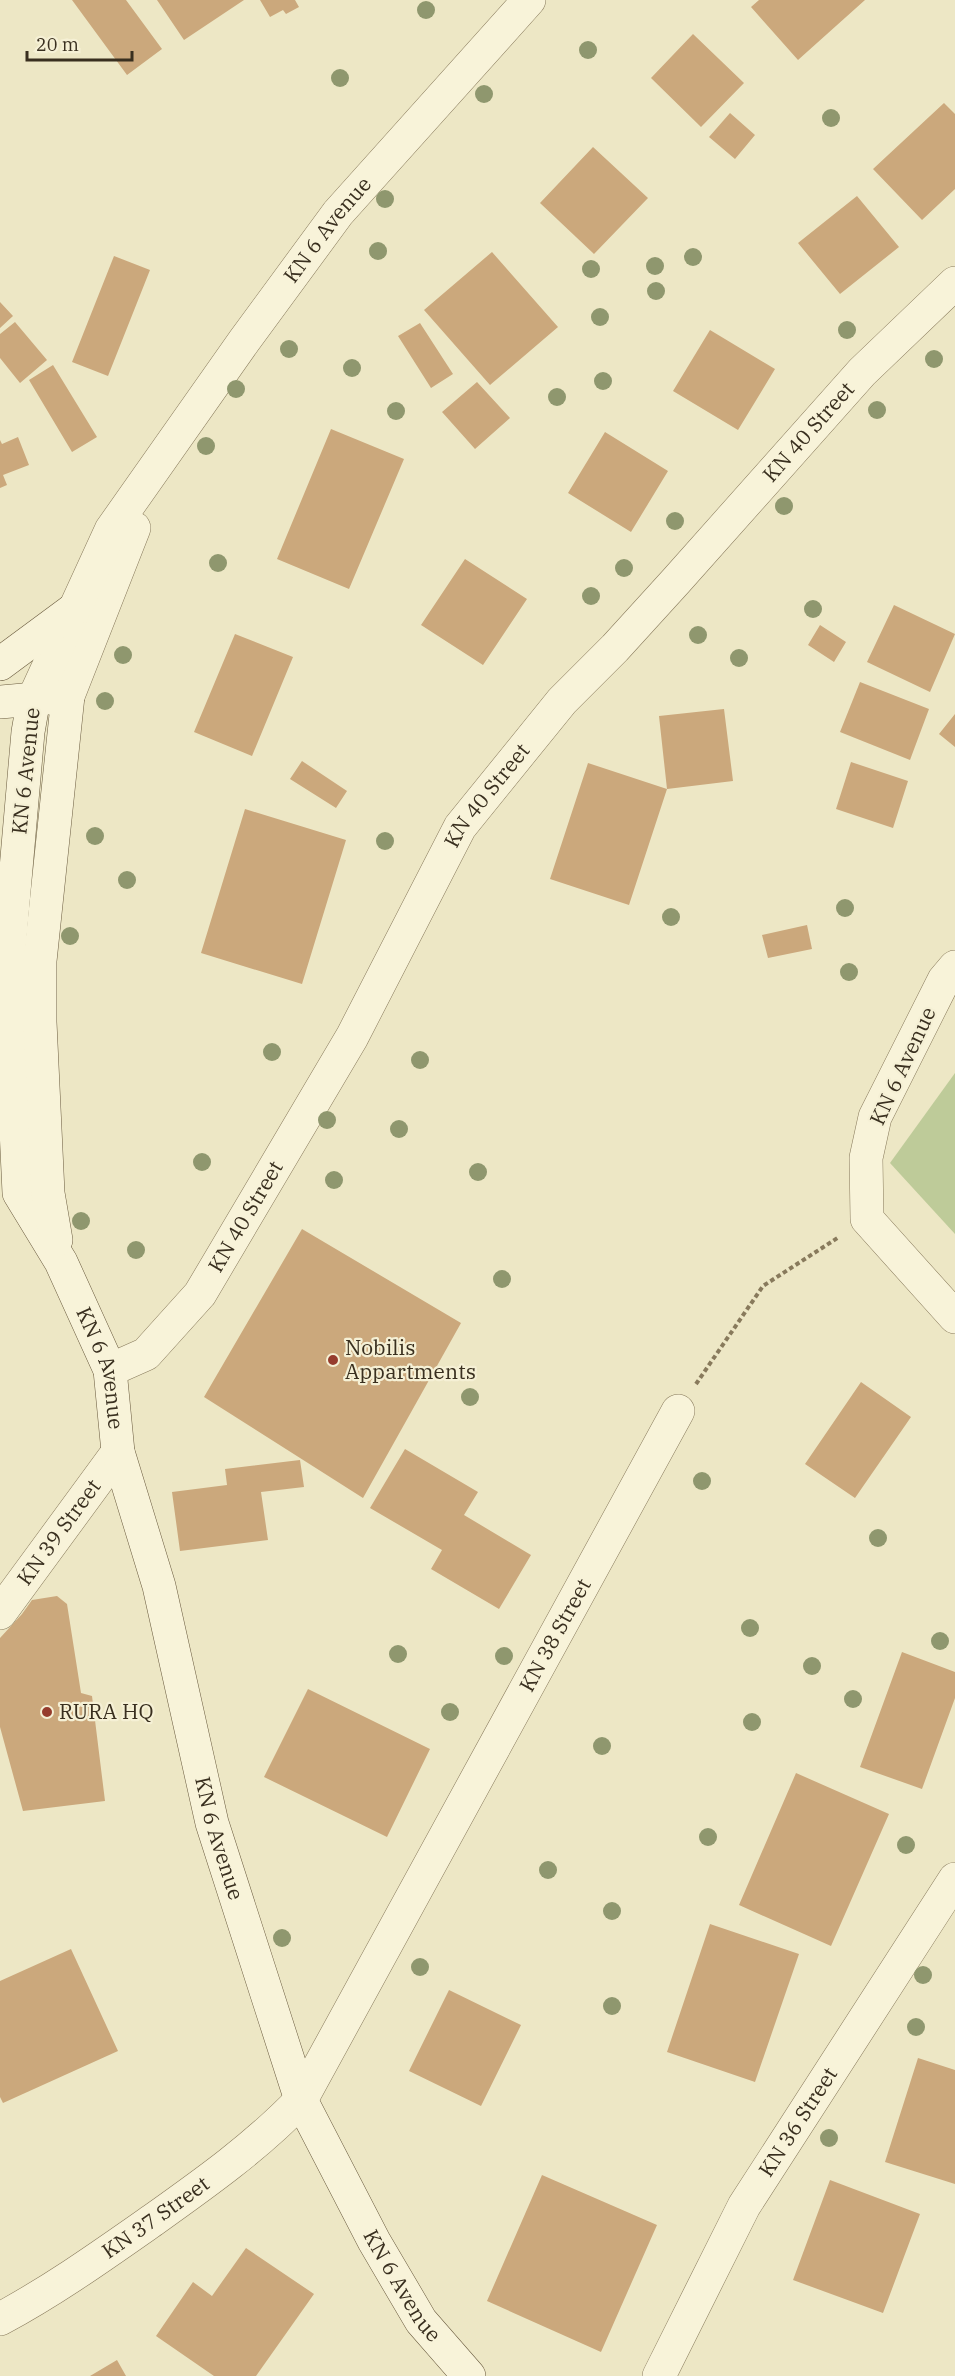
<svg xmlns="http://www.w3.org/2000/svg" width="955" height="2376" viewBox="0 0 955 2376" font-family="'IBM Plex Serif',serif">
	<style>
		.green { fill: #becb99 }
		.building { fill: #cba87c }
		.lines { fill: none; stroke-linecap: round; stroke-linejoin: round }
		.minor-casing { stroke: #887a5c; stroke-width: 34 }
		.secondary-casing { stroke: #6a5b3f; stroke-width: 34 }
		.path { stroke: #887a5c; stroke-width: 4; stroke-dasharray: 4.5 3; stroke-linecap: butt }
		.minor { stroke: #f8f3d9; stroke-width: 33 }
		.secondary { stroke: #f8f3d9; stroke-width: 33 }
		.tree { fill: #8f976e }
		.poi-dot { fill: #963c2d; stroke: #f5f0d5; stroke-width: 2 }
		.labels { text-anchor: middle; stroke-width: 4.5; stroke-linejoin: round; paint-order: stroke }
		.street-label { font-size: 21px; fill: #392f1f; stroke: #f5f0d5 }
		.poi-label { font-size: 21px; fill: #392f1f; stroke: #f5f0d5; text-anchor: start }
	</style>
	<rect width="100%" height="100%" fill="#ede7c5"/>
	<path class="green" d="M955,1073V1234L890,1163Z"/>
	<path class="building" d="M72,0H126L162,49L127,75Z
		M157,0H244L184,40Z
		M260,0H295L299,7L286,14L283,10L270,17Z
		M759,0H865L798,60L751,7Z
		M693,34L744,83L701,127L651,78Z
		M944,103L955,114V189L922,220L873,169Z
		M730,113L755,135L735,159L709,137Z
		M593,147L648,198L594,254L540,203Z
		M857,196L899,247L840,294L798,243Z
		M492,252L558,327L490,385L424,310Z
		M114,256L150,270L108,376L72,362Z
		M0,302L13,316L0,328Z
		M15,322L47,360L20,383L0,358V334Z
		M420,323L453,374L431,388L398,336Z
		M710,330L775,369L738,430L673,391Z
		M53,365L97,437L72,452L29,380Z
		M477,382L510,418L475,449L442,412Z
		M331,429L404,459L349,589L277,559Z
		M605,432L668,471L631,532L568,493Z
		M18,437L29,465L3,475L7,485L0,488V440L2,444Z
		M465,559L527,599L483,665L421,625Z
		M894,605L955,634L930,692L867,662Z
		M820,625L846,642L834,662L808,645Z
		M235,634L293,657L252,756L194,732Z
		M860,682L929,709L910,760L840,732Z
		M724,709L733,781L667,789L659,716Z
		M955,714V747L939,734Z
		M302,761L347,791L336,808L290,779Z
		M851,762L908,781L893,828L836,809Z
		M588,763L667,789L629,905L550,879Z
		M245,809L346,840L302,984L201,953Z
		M807,925L812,949L768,958L762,935Z
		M302,1229L461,1323L363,1498L204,1397Z
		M861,1382L911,1417L855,1498L805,1464Z
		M405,1449L478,1492L464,1515L531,1555L499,1609L431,1569L442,1550L370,1508Z
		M300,1460L304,1487L261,1492L268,1540L180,1551L172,1492L227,1485L225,1469Z
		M57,1596L67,1604L81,1693L92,1696L105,1801L23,1811L0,1727V1638L22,1614L32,1600Z
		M902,1652L955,1672V1698L922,1789L860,1767Z
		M308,1689L430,1749L387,1837L264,1777Z
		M796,1773L889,1814L831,1946L739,1905Z
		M710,1924L799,1954L755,2082L667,2052Z
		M71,1949L118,2051L3,2103L0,2097V1981Z
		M449,1990L521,2025L481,2106L409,2071Z
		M918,2058L955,2070V2184L885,2162Z
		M542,2175L657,2225L601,2352L487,2301Z
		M830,2180L920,2214L883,2313L793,2280Z
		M246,2248L314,2294L256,2376H214L156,2336L193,2282L212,2296Z
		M117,2360L126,2376H90Z"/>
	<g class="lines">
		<g class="minor-casing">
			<g id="minor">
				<path d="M68,696L134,528"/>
				<path id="s1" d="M34,698L111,530L244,341L338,213L529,0"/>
				<path d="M955,967L944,980L875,1117L866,1158L867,1219L955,1317"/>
				<path id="s2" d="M110,1370L146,1354L200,1294L352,1037L460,827L562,701L615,648L676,581L862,372L955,283"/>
				<path id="s3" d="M0,1613L118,1452"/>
				<path id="s4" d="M0,2319C54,2290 103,2255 153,2220C205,2183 257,2146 301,2100L678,1411"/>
				<path id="s5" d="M659,2376L744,2206L955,1879"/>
			</g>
		</g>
		<g class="secondary-casing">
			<g id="secondary">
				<path d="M0,664L73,610"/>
				<path id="s6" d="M34,698L28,732L8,960L19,1193L61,1262L110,1370L118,1452L159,1586L212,1823L301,2100L374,2241L421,2321L469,2376"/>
				<path d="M0,702L68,696L40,961V1022L48,1193L56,1240"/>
			</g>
		</g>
		<path class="path" d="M696,1384L763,1286L839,1237"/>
		<use href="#minor" class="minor"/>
		<use href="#secondary" class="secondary"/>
	</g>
	<g class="tree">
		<circle cx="426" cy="10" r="9"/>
		<circle cx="588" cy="50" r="9"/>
		<circle cx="340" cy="78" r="9"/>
		<circle cx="484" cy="94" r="9"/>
		<circle cx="831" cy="118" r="9"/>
		<circle cx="385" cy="199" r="9"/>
		<circle cx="378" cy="251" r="9"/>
		<circle cx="693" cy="257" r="9"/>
		<circle cx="655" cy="266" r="9"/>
		<circle cx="591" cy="269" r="9"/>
		<circle cx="656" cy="291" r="9"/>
		<circle cx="600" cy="317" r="9"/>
		<circle cx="847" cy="330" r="9"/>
		<circle cx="289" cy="349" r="9"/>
		<circle cx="934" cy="359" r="9"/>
		<circle cx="352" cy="368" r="9"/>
		<circle cx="603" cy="381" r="9"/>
		<circle cx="236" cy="389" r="9"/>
		<circle cx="557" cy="397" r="9"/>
		<circle cx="877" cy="410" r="9"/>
		<circle cx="396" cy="411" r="9"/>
		<circle cx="206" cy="446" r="9"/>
		<circle cx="784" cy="506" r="9"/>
		<circle cx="675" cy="521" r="9"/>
		<circle cx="218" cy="563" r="9"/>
		<circle cx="624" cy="568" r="9"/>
		<circle cx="591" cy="596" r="9"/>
		<circle cx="813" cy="609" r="9"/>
		<circle cx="698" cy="635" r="9"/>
		<circle cx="123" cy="655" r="9"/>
		<circle cx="739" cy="658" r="9"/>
		<circle cx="105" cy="701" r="9"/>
		<circle cx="95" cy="836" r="9"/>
		<circle cx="385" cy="841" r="9"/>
		<circle cx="127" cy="880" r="9"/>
		<circle cx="845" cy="908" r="9"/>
		<circle cx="671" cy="917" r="9"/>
		<circle cx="70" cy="936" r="9"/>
		<circle cx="849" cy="972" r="9"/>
		<circle cx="272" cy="1052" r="9"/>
		<circle cx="420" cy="1060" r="9"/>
		<circle cx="327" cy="1120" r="9"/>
		<circle cx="399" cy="1129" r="9"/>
		<circle cx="202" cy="1162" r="9"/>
		<circle cx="478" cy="1172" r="9"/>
		<circle cx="334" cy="1180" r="9"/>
		<circle cx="81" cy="1221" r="9"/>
		<circle cx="136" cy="1250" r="9"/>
		<circle cx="502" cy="1279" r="9"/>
		<circle cx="470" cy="1397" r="9"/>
		<circle cx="702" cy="1481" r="9"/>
		<circle cx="878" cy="1538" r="9"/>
		<circle cx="750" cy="1628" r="9"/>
		<circle cx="940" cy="1641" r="9"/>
		<circle cx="398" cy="1654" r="9"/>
		<circle cx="504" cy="1656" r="9"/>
		<circle cx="812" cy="1666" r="9"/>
		<circle cx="853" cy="1699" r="9"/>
		<circle cx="450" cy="1712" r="9"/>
		<circle cx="752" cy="1722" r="9"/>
		<circle cx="602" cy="1746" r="9"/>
		<circle cx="708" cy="1837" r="9"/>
		<circle cx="906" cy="1845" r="9"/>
		<circle cx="548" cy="1870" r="9"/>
		<circle cx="612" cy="1911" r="9"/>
		<circle cx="282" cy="1938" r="9"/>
		<circle cx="420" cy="1967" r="9"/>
		<circle cx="923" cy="1975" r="9"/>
		<circle cx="612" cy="2006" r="9"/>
		<circle cx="916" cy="2027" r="9"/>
		<circle cx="829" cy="2138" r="9"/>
	</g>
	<g class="poi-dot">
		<circle cx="333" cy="1360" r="6"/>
		<circle cx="47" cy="1712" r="6"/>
	</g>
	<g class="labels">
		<g class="street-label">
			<text dy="7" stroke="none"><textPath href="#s1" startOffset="555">KN 6 Avenue</textPath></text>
			<text dy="7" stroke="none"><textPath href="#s2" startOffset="1182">KN 40 Street</textPath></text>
			<text transform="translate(26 771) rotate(-84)" y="7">KN 6 Avenue</text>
			<text dy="7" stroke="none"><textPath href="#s2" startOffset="696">KN 40 Street</textPath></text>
			<text transform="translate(903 1066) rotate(-65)" y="7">KN 6 Avenue</text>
			<text dy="7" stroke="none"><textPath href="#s2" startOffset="210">KN 40 Street</textPath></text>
			<text dy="7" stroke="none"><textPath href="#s6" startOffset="692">KN 6 Avenue</textPath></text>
			<text dy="7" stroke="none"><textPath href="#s3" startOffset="100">KN 39 Street</textPath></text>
			<text dy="7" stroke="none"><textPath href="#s4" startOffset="903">KN 38 Street</textPath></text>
			<text dy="7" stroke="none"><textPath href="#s6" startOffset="1178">KN 6 Avenue</textPath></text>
			<text dy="7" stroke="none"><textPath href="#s5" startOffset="290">KN 36 Street</textPath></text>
			<text dy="7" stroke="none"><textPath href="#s4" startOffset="186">KN 37 Street</textPath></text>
			<text dy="7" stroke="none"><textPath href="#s6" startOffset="1664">KN 6 Avenue</textPath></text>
		</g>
		<g class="poi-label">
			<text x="345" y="1355">Nobilis<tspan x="345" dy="24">Appartments</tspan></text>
			<text x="59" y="1719">RURA HQ</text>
		</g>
	</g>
	<path d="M27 51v9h105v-9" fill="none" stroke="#392f1f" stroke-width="3"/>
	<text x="36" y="51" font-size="18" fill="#392f1f" stroke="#f5f0d5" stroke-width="4.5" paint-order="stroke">20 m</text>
</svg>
